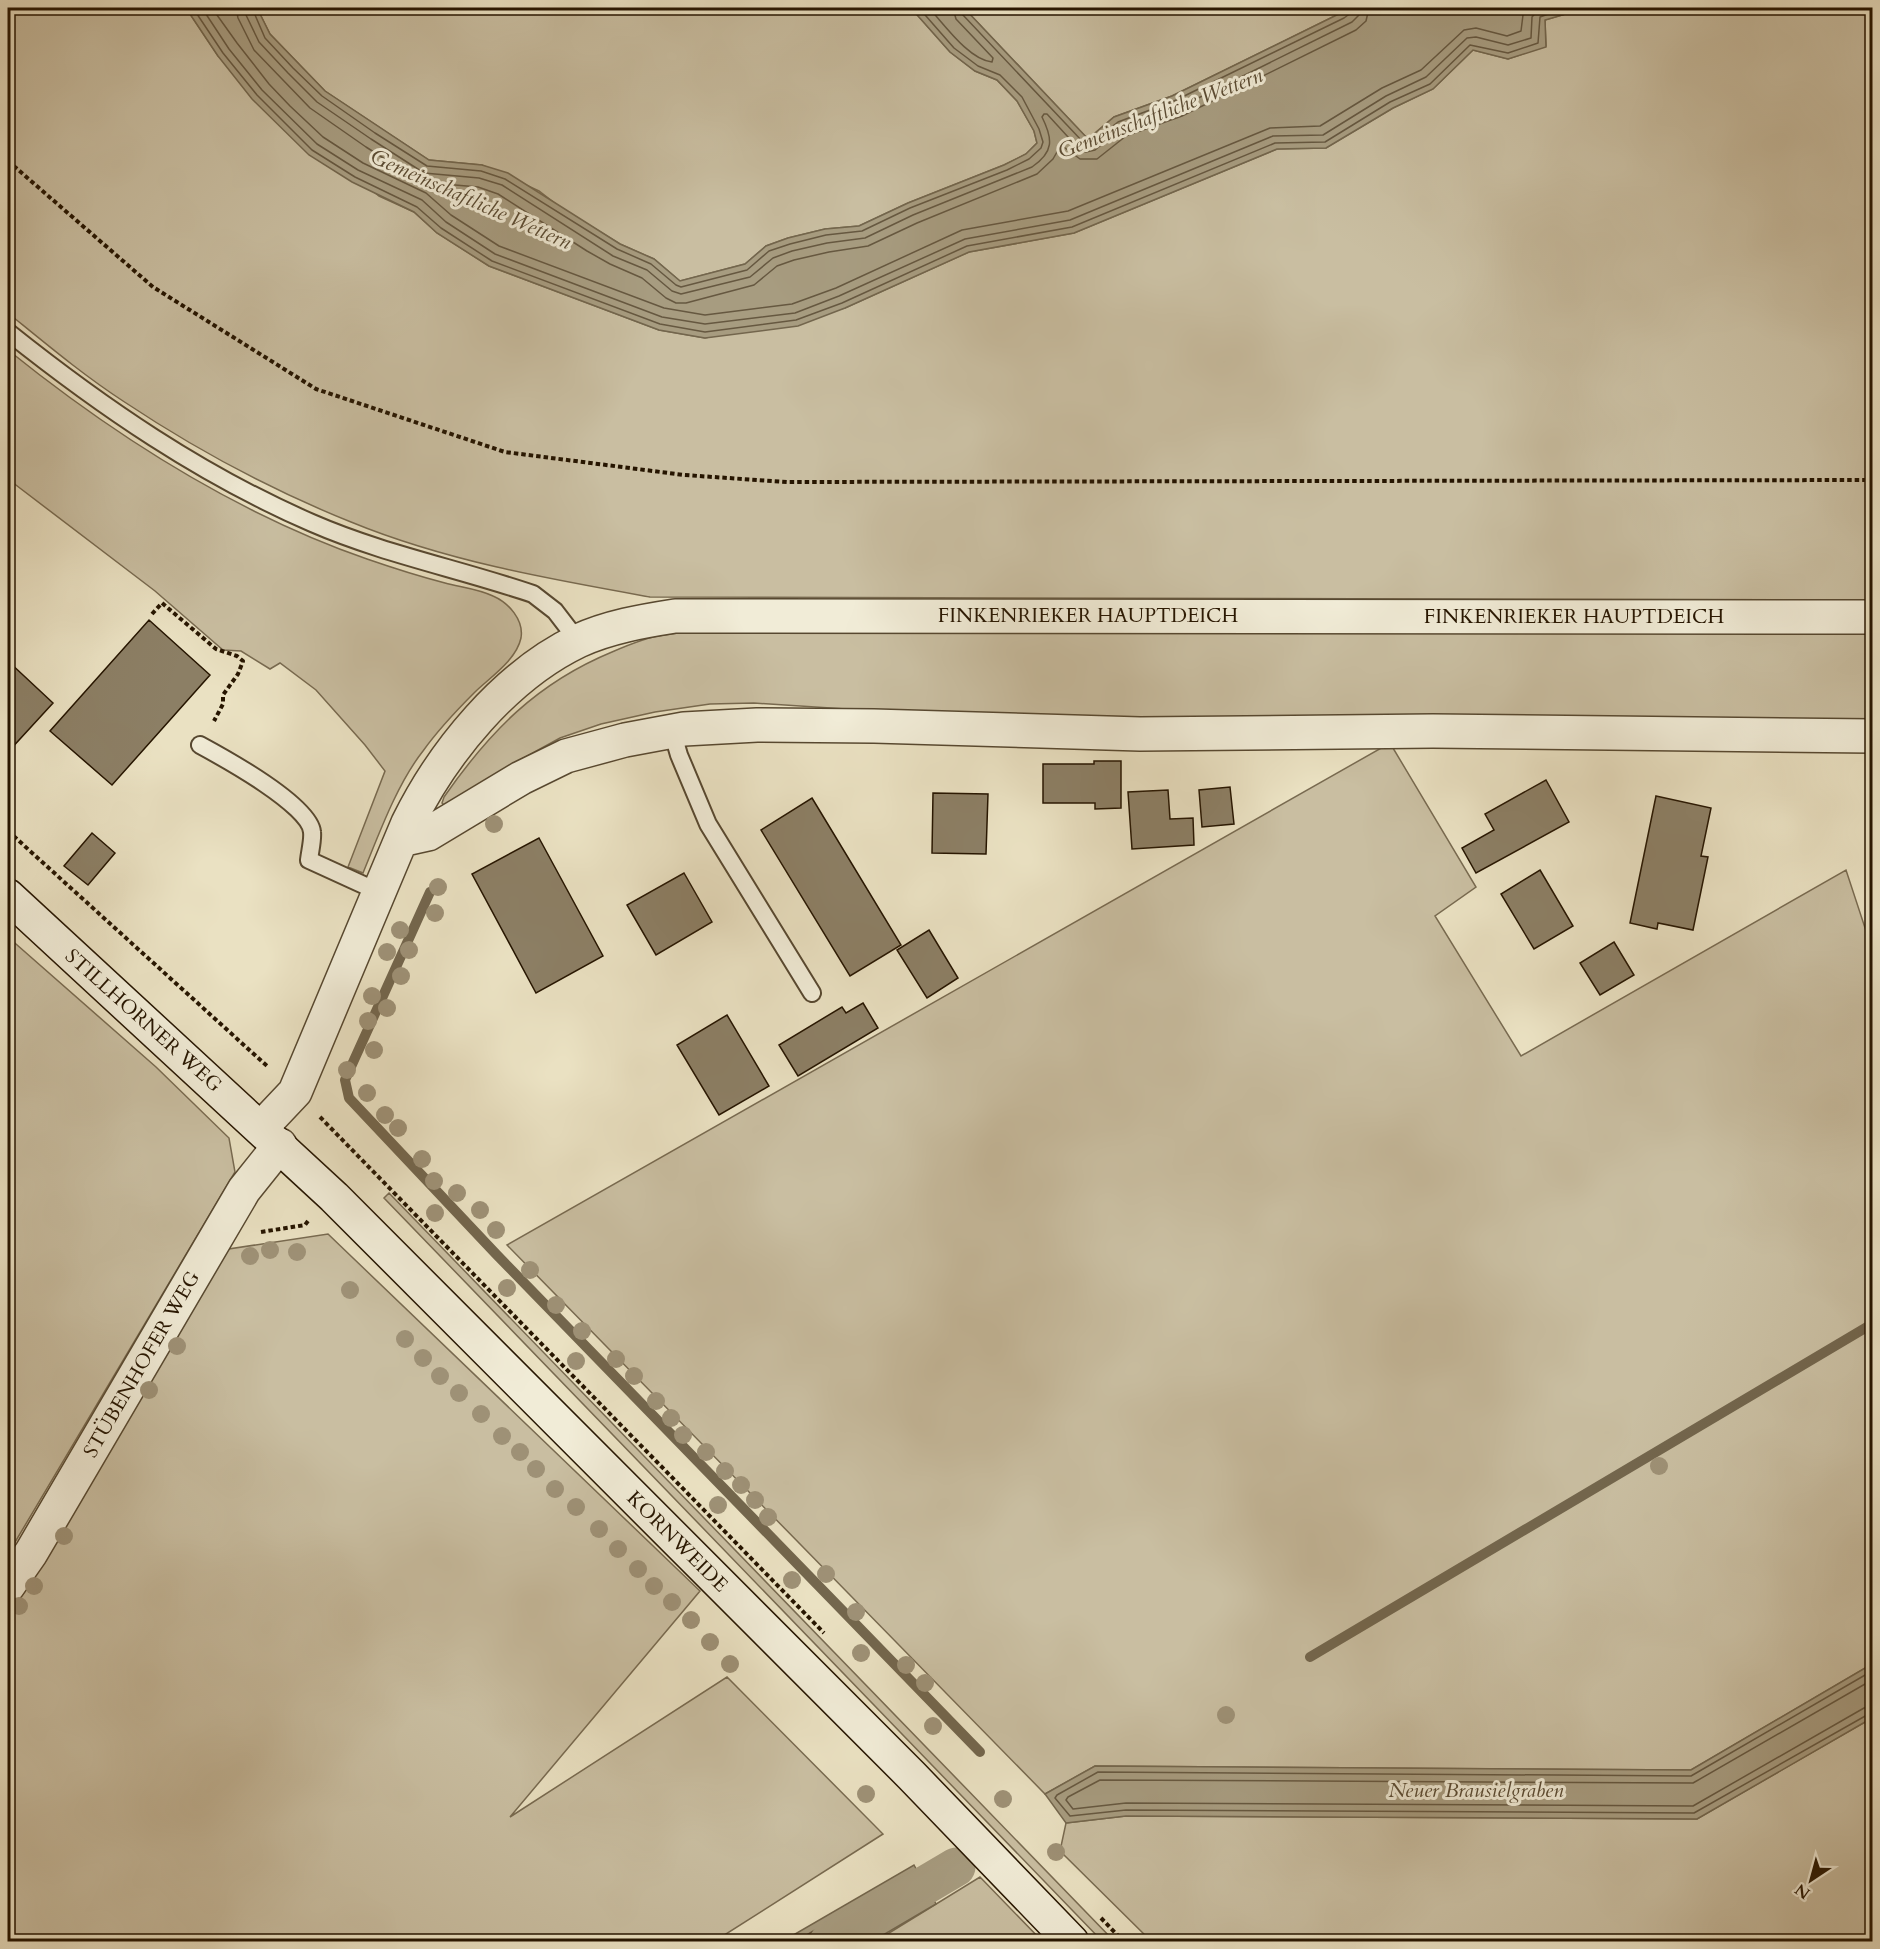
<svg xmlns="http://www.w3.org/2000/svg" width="1880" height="1949" viewBox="0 0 1880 1949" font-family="Cardo,serif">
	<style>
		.green { fill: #c9bea1; stroke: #786a50; stroke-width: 1.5 }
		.water { fill: #a79c80; stroke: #73664d; stroke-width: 1.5 }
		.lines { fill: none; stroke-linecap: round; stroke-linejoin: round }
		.shore { stroke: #665840; stroke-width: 1.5 }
		.stream { stroke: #73664d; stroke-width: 10 }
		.canal { stroke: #a79c80; stroke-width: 39 }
		.building { fill: #8c7f65; stroke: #261500; stroke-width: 1.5 }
		.service-casing { stroke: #574830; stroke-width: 20 }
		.minor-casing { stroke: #574830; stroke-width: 36 }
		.secondary-casing { stroke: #261500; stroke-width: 36 }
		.path { stroke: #261500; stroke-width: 4; stroke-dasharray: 4.5 3; stroke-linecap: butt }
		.service { stroke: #f1ecd7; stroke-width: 16 }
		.minor { stroke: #f1ecd7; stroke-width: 33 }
		.secondary { stroke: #f1ecd7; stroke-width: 33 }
		.tree { fill: #9e9176 }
		.labels { text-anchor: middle; stroke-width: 6; stroke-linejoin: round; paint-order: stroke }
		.street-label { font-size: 20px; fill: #261500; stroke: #f1ecd7 }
		.water-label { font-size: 21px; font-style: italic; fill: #5a4b33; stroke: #f1ecd7 }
	</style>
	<rect width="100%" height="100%" fill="#eae1c2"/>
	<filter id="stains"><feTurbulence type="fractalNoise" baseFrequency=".00333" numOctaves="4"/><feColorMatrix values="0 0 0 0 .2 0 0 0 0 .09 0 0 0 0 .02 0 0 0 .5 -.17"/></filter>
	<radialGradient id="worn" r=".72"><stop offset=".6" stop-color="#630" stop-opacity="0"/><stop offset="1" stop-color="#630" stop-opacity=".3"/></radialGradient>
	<path class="green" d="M8,8H186L218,56L379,196L414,212L437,233L489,266L659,330L705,338L845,308L969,252L1074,233L1277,149L1326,148L1393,108L1433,89L1473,50L1508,59L1546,46L1545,20L1586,8L1666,13L1671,8H1872V600L650,597C549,579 446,561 351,522C271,490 195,449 123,401C83,375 45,343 8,313Z
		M257,8H911L950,52L975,71L997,80L1017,101L1034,131L1037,143L1026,154L1004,165L908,203L859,226L825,229L788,238L766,246L745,264L680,281L654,259L620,244L561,208L539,191L482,165L429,160L325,91L270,34Z
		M964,8H1351L1172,96L1114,117L1088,139Z
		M8,350C116,437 235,513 367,559C393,568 418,576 445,583C460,587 479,589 493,596C509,603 524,620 521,638C516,661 489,678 474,693C456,711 438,730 423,751C397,784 379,834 363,873L348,867L385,771L365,745L316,690L280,663L270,669L241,651L223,650L155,591L8,479Z
		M806,629L1872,634V727L1140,721L922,714L754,703L710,704L655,712L601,724L560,738L509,766L451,807L447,808L442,803L444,797C490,731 537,683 612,652C628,645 647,637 664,635C711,628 759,630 806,629Z
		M1390,743L1476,887L1435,916L1521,1056L1846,870L1872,949V1664L1691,1770L1095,1766L1045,1794L507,1245Z
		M8,937L156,1067L229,1138L235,1172L8,1554Z
		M389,1193L1114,1941H1102L384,1198Z
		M328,1234L700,1591L510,1817L727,1677L883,1834L715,1941L8,1942V1607L39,1561L222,1250Z
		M1872,1718V1941H1151L1060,1851L1066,1823L1126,1816L1697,1819Z
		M980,1877L1042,1941H876Z"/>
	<path class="water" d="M186,8H257L270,34L325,91L429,160L482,165L508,173L620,244L654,259L680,281L745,264L766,246L788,238L825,229L859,226L908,203L1004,165L1026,154L1037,143L1034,131L1017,101L997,80L975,71L950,52L911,8H964L1088,139L1114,117L1172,96L1351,8H1586L1545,20L1546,47L1508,59L1473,50L1433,89L1393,108L1326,148L1277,149L1074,233L969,252L845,308L798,326L705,338L659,330L489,266L437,233L414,212L352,182L309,155L252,99L218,56Z
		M1604,8H1671L1666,13Z
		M1872,1664V1718L1697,1819L1126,1816L1066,1823L1045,1794L1095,1766L1691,1770Z
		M914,1865L936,1904L873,1941H783Z"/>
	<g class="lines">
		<path class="shore" d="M193,8L223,53L257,95L312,150L355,177L417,207L441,228L492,261L660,324L705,332L796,320L842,303L967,246L1072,227L1275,143L1325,142L1390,102L1430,84L1470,45L1508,53L1538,43L1540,17L1565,8
			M202,8L229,49L262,90L317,144L358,170L422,200L446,222L495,254L662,317L705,324L795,313L839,296L965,239L1070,220L1273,136L1323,135L1386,96L1426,77L1467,38L1476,37L1508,45L1531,38L1532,17L1540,8
			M212,8L237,43L269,84L290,106L323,137L363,163L426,193L451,215L499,246L664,308L705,315L792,304L836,288L962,230L1068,211L1270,128L1320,126L1382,88L1421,70L1464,30L1476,28L1507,36L1521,31L1523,15L1527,8
			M236,8L238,18L254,50L310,108L366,147L421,182L478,187L498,194L587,251L610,264L642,278L666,298L676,303H686L754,285L777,266L794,260L829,252L868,246L917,223L1037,174L1053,159L1061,145L1080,159H1097L1126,136L1182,116L1356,30L1366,21L1369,8
			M245,8L246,15L259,42L288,73L317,102L371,139L424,173L479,178L502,185L613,256L647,270L672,291L681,294L750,277L773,258L792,251L827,243L865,238L913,215L1032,167C1054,152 1053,139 1042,117L1044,114H1047L1079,149L1086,152L1095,150L1122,128L1178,108L1352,22L1359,15L1360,8
			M252,8L265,38L293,68L322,96L375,133L427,166L481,171L505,179L617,249L651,264L676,285L681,287L747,270L769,251L790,244L826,235L862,231L910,208L1007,170L1029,159L1041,148L1043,142L1039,129L1022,97L1000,75L978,66L954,48L919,8
			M929,8C944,24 969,60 992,62L993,58L956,19L953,8
			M960,8L962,14L1083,142L1089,144L1118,122L1174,101L1344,18L1351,13L1352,8
			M1872,1671L1691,1776L1098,1772L1057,1795L1055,1798L1070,1816L1126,1810L1694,1813L1867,1715L1872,1714
			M1872,1680L1693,1783L1100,1780L1068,1797L1066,1800L1073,1809L1126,1803L1693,1806L1864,1708L1872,1706
			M795,1942L909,1874H912L927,1902L875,1934L871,1942
			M810,1942L906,1885H909L917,1897L916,1900L869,1928L865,1934L864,1942"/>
		<path class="stream" d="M430,892L345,1080L349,1098L496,1254L980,1752
			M1310,1657L1872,1324"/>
		<path class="canal" d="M829,1942L956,1867"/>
	</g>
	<path class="building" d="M149,620L210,675L112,785L50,731Z
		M8,661L53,703L8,752Z
		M1094,761H1121V808L1095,809V803H1043V764H1094Z
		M1546,780L1569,822L1476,873L1462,848L1494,830L1485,814Z
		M1230,787L1234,824L1202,827L1199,790Z
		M1168,790L1170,819L1193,818L1194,845L1132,849L1128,792Z
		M933,793L988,794L986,854L932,853Z
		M1656,796L1711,808L1701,856L1708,857L1693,930L1658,923L1657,929L1630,923Z
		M812,798L901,945L850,976L761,830Z
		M92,833L115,853L88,885L64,866Z
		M539,838L603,956L536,993L472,874Z
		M1540,870L1573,926L1534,949L1501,894Z
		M684,873L712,922L656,955L627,905Z
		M929,930L958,978L927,998L897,950Z
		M1614,942L1634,975L1600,995L1580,963Z
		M863,1003L878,1028L798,1076L779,1045L842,1007L846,1013Z
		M727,1015L769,1086L719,1115L677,1045Z"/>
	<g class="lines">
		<g class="service-casing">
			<path id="service" d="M8,332C102,407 201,475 312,523C383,554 460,569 533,594L555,611L578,641
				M672,731L679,755L708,824L812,993
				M200,745C224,758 310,805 312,832C313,840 310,851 309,860L379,892"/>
		</g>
		<g class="minor-casing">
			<path id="minor" d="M401,840L428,834L521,778L566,756L625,740L684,729L757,725L874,726L1140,734L1433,731L1872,736
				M261,1128L295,1092L408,823C443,752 505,676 578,641C608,627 643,621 675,616L1872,617
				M8,1586L31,1553L244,1190L280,1145"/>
		</g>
		<g class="secondary-casing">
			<path id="secondary" d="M8,896L334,1197L912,1776L1072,1942"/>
		</g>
		<path class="path" d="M8,161L153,287L316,389L505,452L684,475L787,482L1872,480
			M152,614L162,603L216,649L237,656L243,661L238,674L223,695V704L214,721
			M8,831L267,1066
			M320,1117L824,1633
			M261,1232L305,1225L308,1221
			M1101,1918L1124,1942"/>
		<use href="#service" class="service"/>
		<use href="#minor" class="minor"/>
		<use href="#secondary" class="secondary"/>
	</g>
	<g class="tree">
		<circle cx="494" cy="824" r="9"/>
		<circle cx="438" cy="887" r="9"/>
		<circle cx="435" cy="913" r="9"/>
		<circle cx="400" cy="930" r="9"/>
		<circle cx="409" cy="950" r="9"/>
		<circle cx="387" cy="952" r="9"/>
		<circle cx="401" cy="976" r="9"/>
		<circle cx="372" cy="996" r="9"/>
		<circle cx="387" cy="1008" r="9"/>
		<circle cx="368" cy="1021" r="9"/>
		<circle cx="374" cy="1050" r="9"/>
		<circle cx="347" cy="1070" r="9"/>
		<circle cx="367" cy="1093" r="9"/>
		<circle cx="385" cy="1115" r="9"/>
		<circle cx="398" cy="1128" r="9"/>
		<circle cx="422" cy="1159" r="9"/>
		<circle cx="434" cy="1181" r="9"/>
		<circle cx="457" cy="1193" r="9"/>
		<circle cx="480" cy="1210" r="9"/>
		<circle cx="435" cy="1213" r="9"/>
		<circle cx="496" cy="1230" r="9"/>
		<circle cx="270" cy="1250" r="9"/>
		<circle cx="297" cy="1252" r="9"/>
		<circle cx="250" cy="1256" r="9"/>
		<circle cx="530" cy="1270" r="9"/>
		<circle cx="507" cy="1288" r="9"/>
		<circle cx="350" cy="1290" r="9"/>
		<circle cx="556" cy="1305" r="9"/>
		<circle cx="582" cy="1331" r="9"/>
		<circle cx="405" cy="1339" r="9"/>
		<circle cx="177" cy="1346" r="9"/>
		<circle cx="423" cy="1358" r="9"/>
		<circle cx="616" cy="1359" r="9"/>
		<circle cx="576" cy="1361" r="9"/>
		<circle cx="440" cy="1376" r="9"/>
		<circle cx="634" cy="1376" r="9"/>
		<circle cx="149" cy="1390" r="9"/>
		<circle cx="459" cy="1393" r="9"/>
		<circle cx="656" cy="1401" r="9"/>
		<circle cx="481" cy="1414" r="9"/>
		<circle cx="671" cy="1418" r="9"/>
		<circle cx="683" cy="1435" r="9"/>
		<circle cx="502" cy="1436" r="9"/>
		<circle cx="520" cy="1452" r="9"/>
		<circle cx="706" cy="1452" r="9"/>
		<circle cx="1659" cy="1466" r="9"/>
		<circle cx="536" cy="1469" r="9"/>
		<circle cx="725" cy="1471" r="9"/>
		<circle cx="741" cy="1485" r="9"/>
		<circle cx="555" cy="1489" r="9"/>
		<circle cx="755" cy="1500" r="9"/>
		<circle cx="718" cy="1505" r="9"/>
		<circle cx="576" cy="1507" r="9"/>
		<circle cx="768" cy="1517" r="9"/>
		<circle cx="599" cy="1529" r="9"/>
		<circle cx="64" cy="1536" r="9"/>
		<circle cx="618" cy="1549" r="9"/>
		<circle cx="638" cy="1569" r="9"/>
		<circle cx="826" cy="1574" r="9"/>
		<circle cx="792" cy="1580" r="9"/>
		<circle cx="34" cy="1586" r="9"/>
		<circle cx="654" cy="1586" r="9"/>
		<circle cx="672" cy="1602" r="9"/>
		<circle cx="19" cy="1606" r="9"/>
		<circle cx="856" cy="1612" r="9"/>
		<circle cx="691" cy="1620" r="9"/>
		<circle cx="710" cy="1642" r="9"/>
		<circle cx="861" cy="1653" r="9"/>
		<circle cx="730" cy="1664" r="9"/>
		<circle cx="906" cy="1665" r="9"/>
		<circle cx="925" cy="1683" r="9"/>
		<circle cx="1226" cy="1715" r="9"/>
		<circle cx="933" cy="1726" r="9"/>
		<circle cx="866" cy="1794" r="9"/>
		<circle cx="1003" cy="1799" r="9"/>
		<circle cx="1056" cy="1852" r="9"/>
	</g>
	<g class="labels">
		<g class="street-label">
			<text x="1088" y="622">FINKENRIEKER HAUPTDEICH</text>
			<text x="1574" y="623">FINKENRIEKER HAUPTDEICH</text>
			<text transform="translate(144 1020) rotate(42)" y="7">STILLHORNER WEG</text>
			<text transform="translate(141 1364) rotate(-60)" y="7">STÜBENHOFER WEG</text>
			<text transform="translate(678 1541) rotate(45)" y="7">KORNWEIDE</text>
		</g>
		<g class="water-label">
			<text transform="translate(1160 113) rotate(-21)" y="7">Gemeinschaftliche Wettern</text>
			<text transform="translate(471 199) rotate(24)" y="7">Gemeinschaftliche Wettern</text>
			<text x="1476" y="1797">Neuer Brausielgraben</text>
		</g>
	</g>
	<rect width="1880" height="1949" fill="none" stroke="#eae1c2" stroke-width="30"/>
	<rect x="9" y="9" width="1862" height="1931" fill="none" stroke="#261500" stroke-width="3"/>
	<rect x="15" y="15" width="1850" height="1919" fill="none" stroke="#261500" stroke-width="1.5"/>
	<g transform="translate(1811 1880) rotate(216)" stroke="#f1ecd7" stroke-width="4.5" paint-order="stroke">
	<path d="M0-4.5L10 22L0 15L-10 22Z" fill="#261500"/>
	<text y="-9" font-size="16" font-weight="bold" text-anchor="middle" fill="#261500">N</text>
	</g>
	<rect width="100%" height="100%" filter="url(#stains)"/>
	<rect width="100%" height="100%" fill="url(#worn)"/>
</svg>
